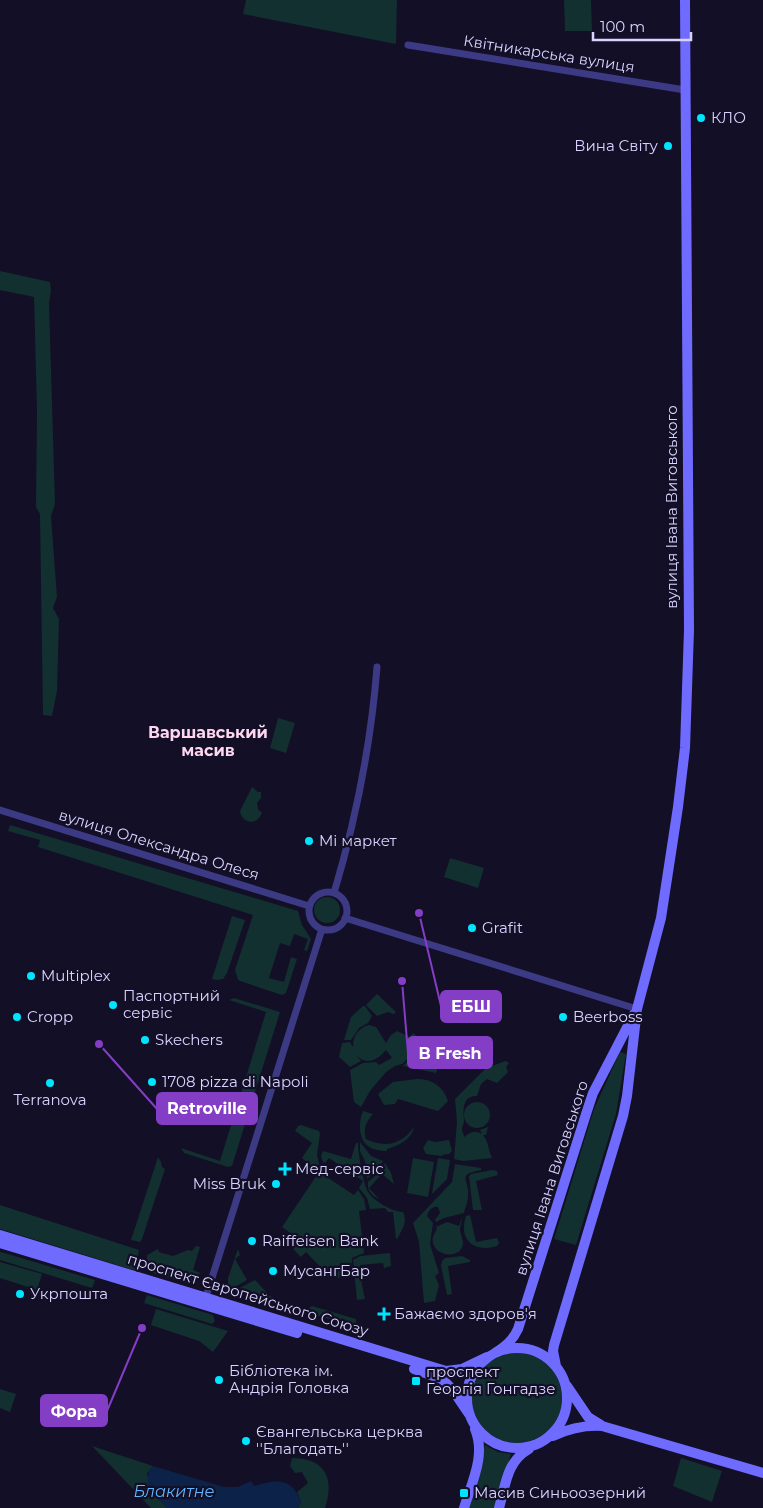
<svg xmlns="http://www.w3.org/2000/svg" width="763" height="1508" viewBox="0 0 763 1508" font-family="Montserrat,sans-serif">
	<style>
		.green { fill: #12302f }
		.water { fill: #0c2248 }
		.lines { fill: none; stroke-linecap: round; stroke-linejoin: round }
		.street { stroke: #3d3a85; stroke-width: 7 }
		.secondary { stroke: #6f6bff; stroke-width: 10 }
		.poi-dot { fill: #00e5ff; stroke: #130f26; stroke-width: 2 }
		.labels { text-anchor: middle; stroke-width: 4.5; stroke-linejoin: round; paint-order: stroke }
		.street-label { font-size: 15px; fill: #d9d4ff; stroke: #130f26 }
		.poi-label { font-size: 15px; fill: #d9d4ff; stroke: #130f26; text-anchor: start }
		.neighbourhood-label { font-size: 16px; font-weight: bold; fill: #ffd6f0; stroke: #130f26 }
		.water-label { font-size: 16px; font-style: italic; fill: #62b6ff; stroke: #130f26 }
		.leader { fill: none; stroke: #843dc5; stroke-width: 2 }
		.callout-dot { fill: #843dc5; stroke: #130f26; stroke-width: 2 }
		.callout { fill: #843dc5; stroke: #843dc5; stroke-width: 2 }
		.callout-label { font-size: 16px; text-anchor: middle; font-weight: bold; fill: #fff }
	</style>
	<rect width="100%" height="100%" fill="#130f26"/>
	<path class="green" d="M246,0H397L396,44L243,14Z
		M564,0H591L592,31H565Z
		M0,271L50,282L51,291L49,303L55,504L51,516L57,597L53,608L59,619L57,691L52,716L43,715L40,514L36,507L37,410L34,297L0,290Z
		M278,718L295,723L286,753L270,748Z
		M252,787L258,792H261V798L257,803L258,809L262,813C257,826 242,824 240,811Z
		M10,825L298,911L302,925L311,939L307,951L304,950L308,939L294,934L290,946L280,943L269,978L284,982L291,957L297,959L286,993L282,995L243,982L238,980L235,970L253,915L38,847L40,840L8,831Z
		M450,858L484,868L478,888L444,877Z
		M314 910a13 13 0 1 1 26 0a13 13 0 1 1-26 0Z
		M232,916L245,920L227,973L223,979L217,980L212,979Z
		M377,994L396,1012L394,1014L388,1012L377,1016L366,1005Z
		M234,998L280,1012L232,1166L228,1167L184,1153L181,1148L220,1161L266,1012L229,1000Z
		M363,1006H365L372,1016L368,1023L359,1028L351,1040H344L351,1017Z
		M369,1025L376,1027L386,1043L391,1035L397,1031L410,1037L413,1033L424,1043L402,1064L395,1066L386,1072L370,1091L361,1107L354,1102L350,1070L363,1063L376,1062L379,1065L392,1058L386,1050C376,1062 365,1066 354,1053L361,1061L350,1067L339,1057L342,1043L350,1042L353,1047C353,1036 358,1028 369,1025Z
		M426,1044L441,1058L436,1073L403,1066Z
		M620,1052L626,1054L616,1114L576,1245L554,1239L594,1109Z
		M506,1061L509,1063L506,1067L508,1072L497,1083L487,1079L481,1084L477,1096C462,1096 463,1109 464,1121C464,1123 462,1126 462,1129C462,1132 464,1134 464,1137C471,1132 474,1130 482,1134L480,1130L488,1127L486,1135H483C489,1142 488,1150 492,1158L463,1161L454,1159L457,1122L455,1099L486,1068Z
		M417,1079C432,1079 443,1086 448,1101L438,1111L398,1099L395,1104L384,1105L378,1094L393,1082Z
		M464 1115a13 13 0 1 1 26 0a13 13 0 1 1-26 0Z
		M363,1111L373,1114C366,1122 363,1128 366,1139C384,1148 402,1145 414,1127C412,1139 398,1146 387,1149V1151C382,1151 375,1150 371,1148C358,1142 358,1122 363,1111Z
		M301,1125L319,1131L320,1134L317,1155L319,1164L316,1170L302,1158L312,1143L295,1131L298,1126Z
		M428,1140L435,1142L449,1140L452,1151L449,1154L442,1155V1156L426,1154L423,1148Z
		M360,1142L371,1156L383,1161C382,1164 370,1176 367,1179L365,1161L360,1151Z
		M356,1143H358C358,1152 363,1182 367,1190C371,1200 393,1212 403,1212C408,1223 402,1229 397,1239H396L393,1212H388L385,1208L370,1209L367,1198L359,1188L363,1181L329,1158L325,1163L323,1162L321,1156L323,1151L351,1159Z
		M158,1157L161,1162L162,1167L165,1169L142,1239L140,1242L131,1240Z
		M413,1158L434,1162L428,1197L407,1193Z
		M438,1158L450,1160L447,1179L433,1193H432Z
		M385,1163L391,1173L394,1184L382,1174L369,1188L379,1199C371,1196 367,1190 368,1182L377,1174Z
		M455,1164L481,1168V1170C455,1175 470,1179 468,1196C468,1202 465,1208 464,1213L444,1218L436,1222L435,1220L440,1213L438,1207C432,1206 429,1210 427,1216L433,1223L430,1244L439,1273L435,1276L439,1285L435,1301L424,1303L419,1242L413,1223L452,1182Z
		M492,1170L497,1171L498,1175L476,1181L482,1210H473L469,1176L471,1174Z
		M319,1172L354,1195L358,1190L364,1199L366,1210L359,1211L364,1253L352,1258L351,1277L331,1278L306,1252L301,1257L294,1250L292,1234L282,1227Z
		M0,1205L139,1250L137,1261L140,1272L0,1229Z
		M470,1215L476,1242L497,1238L499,1243L497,1246C474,1253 458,1240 466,1216Z
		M462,1217C462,1220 460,1226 460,1231C461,1235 463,1239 463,1243C462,1264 419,1254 437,1229L436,1227L447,1222L459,1226Z
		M196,1246L200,1247L193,1270L200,1273L195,1281L186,1283L153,1273C147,1268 147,1263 147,1255L158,1249L159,1252L173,1256L188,1250L192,1251Z
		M238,1249L240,1255L235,1259L247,1280L233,1288L228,1285V1278Z
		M0,1252H1L95,1280L92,1288L0,1260Z
		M390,1253L391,1266L384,1268L383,1263L360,1265L362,1285L365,1299L357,1300L353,1260L360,1256Z
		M462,1256L470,1260V1262L448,1266L452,1294L447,1295L441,1266L442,1261L445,1258Z
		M0,1262L42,1274L37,1290L0,1278Z
		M255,1280L272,1298L271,1302L234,1291Z
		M147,1295L213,1315L215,1321L212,1324L144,1303Z
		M312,1306L356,1319V1327L308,1313L310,1307Z
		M156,1309L228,1331L213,1352L199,1341L151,1325Z
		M472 1398a45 45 0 1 1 90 0a45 45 0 1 1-90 0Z
		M0,1389L16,1394L10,1412L0,1408Z
		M485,1445L498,1452L511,1454L495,1508H467Z
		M92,1446L153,1466L147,1474L151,1490L167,1508H151Z
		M292,1458C325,1458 335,1478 325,1508H298L301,1502L297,1492L308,1483L302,1472L295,1473L290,1466Z
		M681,1458L722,1471L712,1502L673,1486Z"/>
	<path class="water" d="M153,1466L224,1487H238L251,1481L254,1486C277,1479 292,1477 301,1502L298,1508H167C154,1495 139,1483 153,1466Z"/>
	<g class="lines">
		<path class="street" d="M408,45L685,90
			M0,810L309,906
			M309 911a19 19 0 1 1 38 0a19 19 0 1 1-38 0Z
			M334,893C356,819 371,744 377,667
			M345,918L637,1009
			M205,1300L322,929"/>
		<path class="secondary" d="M0,1235L446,1371L462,1369L487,1357
			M0,1243L297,1333
			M467 1398a50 50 0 1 1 100 0a50 50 0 1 1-100 0Z
			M495,1353C506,1346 513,1340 518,1329L587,1111L593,1093L634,1014
			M556,1366L553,1351L554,1345L623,1116L627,1096L637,1009L661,918L678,807L685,748L689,630L685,0
			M414,1369L442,1379L452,1389L469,1414
			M567,1386L588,1417L601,1425
			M553,1436C570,1428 584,1425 602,1426L763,1473
			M464,1508C472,1482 486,1455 475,1429
			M499,1508C506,1485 506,1462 529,1449"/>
	</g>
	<g class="poi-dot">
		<circle cx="701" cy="118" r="5"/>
		<circle cx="668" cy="146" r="5"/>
		<circle cx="309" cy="841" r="5"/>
		<circle cx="472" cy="928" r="5"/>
		<circle cx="31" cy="976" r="5"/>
		<circle cx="113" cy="1005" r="5"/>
		<circle cx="17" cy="1017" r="5"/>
		<circle cx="563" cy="1017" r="5"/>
		<circle cx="145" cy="1040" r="5"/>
		<circle cx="152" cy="1082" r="5"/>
		<circle cx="50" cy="1083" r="5"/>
		<path d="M282.5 1161.5h5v5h5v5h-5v5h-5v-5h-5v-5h5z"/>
		<circle cx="276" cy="1184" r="5"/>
		<circle cx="252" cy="1241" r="5"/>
		<circle cx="273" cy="1271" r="5"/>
		<circle cx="20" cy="1294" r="5"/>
		<path d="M381.5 1306.5h5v5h5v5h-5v5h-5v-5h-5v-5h5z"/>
		<circle cx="219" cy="1380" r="5"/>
		<rect x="411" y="1376" width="10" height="10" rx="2.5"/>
		<circle cx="246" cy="1441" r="5"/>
		<rect x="459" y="1488" width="10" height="10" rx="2.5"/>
	</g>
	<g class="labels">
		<g class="street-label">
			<text transform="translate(549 54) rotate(9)" y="5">Квітникарська вулиця</text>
			<text transform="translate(672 507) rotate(-90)" y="5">вулиця Івана Виговського</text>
			<text transform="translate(159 845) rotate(17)" y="5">вулиця Олександра Олеся</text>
			<text transform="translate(552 1178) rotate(-72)" y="5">вулиця Івана Виговського</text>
			<text transform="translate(248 1295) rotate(17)" y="5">проспект Європейського Союзу</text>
		</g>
		<g class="poi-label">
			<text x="711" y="123">КЛО</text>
			<text x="658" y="151" text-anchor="end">Вина Світу</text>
			<text x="319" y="846">Mi маркет</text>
			<text x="482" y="933">Grafit</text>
			<text x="41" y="981">Multiplex</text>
			<text x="123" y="1001">Паспортний<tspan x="123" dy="17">сервіс</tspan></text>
			<text x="27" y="1022">Cropp</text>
			<text x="573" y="1022">Beerboss</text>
			<text x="155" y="1045">Skechers</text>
			<text x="162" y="1087">1708 pizza di Napoli</text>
			<text x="50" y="1105" text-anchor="middle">Terranova</text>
			<text x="295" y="1174">Мед-сервіс</text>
			<text x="266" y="1189" text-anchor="end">Miss Bruk</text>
			<text x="262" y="1246">Raiffeisen Bank</text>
			<text x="283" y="1276">МусангБар</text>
			<text x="30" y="1299">Укрпошта</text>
			<text x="394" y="1319">Бажаємо здоров'я</text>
			<text x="229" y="1376">Бібліотека ім.<tspan x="229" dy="17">Андрія Головка</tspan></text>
			<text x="426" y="1377">проспект<tspan x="426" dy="17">Георгія Гонгадзе</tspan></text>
			<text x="256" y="1437">Євангельська церква<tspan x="256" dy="17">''Благодать''</tspan></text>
			<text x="474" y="1498">Масив Синьоозерний</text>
		</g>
		<g class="neighbourhood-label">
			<text x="208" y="738">Варшавський<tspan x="208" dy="18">масив</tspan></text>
		</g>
		<g class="water-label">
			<text x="174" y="1497">Блакитне</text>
		</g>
	</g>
	<path class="leader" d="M419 913L441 1006M402 981L408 1053M99 1044L157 1109M142 1328L107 1411"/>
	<g class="callout-dot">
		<circle cx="419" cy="913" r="5"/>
		<circle cx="402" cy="981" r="5"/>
		<circle cx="99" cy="1044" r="5"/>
		<circle cx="142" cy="1328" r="5"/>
	</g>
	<g class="callout">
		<rect x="441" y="991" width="60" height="31" rx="5"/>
		<rect x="408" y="1037" width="84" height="31" rx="5"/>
		<rect x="157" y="1093" width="100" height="31" rx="5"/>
		<rect x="41" y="1395" width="66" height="31" rx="5"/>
	</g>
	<g class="callout-label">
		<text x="471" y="1012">ЕБШ</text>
		<text x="450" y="1059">B Fresh</text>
		<text x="207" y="1114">Retroville</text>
		<text x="74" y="1417">Фора</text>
	</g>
	<path d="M593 32v8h98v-8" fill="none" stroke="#d9d4ff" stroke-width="2.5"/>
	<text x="600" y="32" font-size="15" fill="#d9d4ff" stroke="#130f26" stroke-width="4" paint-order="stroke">100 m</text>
</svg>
